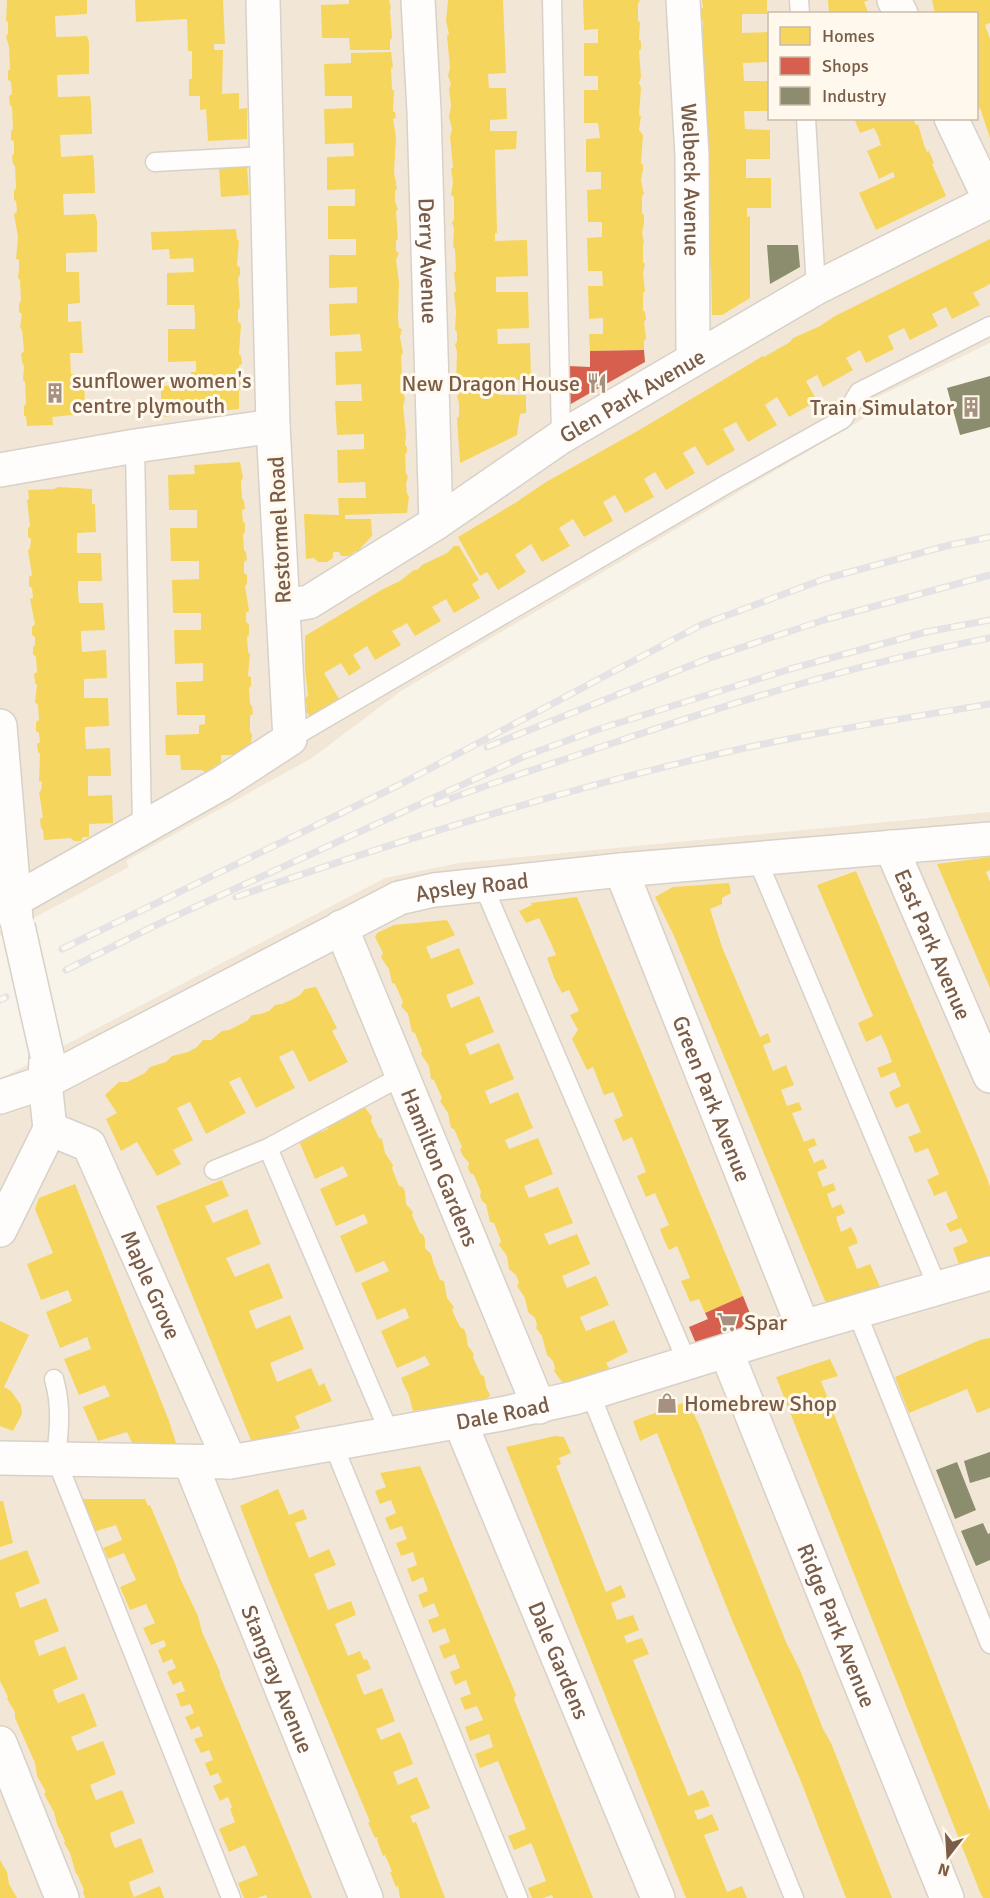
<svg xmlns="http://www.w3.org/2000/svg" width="990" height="1898" viewBox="0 0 990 1898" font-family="Signika,sans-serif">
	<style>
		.residential { fill: #f2e7d7; fill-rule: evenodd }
		.homes { fill: #f6d55c }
		.shops { fill: #d6604d }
		.industry { fill: #8c8c6e }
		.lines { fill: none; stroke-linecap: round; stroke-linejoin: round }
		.lane-casing { stroke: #d7d1c8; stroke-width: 21 }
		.street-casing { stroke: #d7d1c8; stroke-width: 36 }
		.lane { stroke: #fefdfc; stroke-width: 18 }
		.street { stroke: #fefdfc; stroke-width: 33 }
		.rail-casing { stroke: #e5e2e5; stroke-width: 7 }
		.rail { stroke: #fff9ed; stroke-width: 4.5; stroke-dasharray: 14; stroke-linecap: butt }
		.street-bridge-casing { stroke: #d7d1c8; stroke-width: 36; stroke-linecap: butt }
		.street-bridge { stroke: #fefdfc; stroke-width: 33 }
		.labels { text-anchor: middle; stroke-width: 6; stroke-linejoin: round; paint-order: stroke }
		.street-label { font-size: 22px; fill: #7a5c47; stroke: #fff9ed }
		.poi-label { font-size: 22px; fill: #7a5c47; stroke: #fff9ed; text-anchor: start }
	</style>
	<rect width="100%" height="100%" fill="#f8f4ea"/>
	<path class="residential" d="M0,0H990V343L869,401L873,413L401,691L312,758L126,861L129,867L0,936ZM770,14H976V118H770Z
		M990,812V1898H0V1079L385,878L459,863Z"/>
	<path class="homes" d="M7,0H87V14L55,16L56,37L87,36L89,42V74L57,75L58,97L90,96L91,103L92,134L60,135L61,157L93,155L94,162L95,193L63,194L64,215L95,214L97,221V252L66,253V272H79L80,303L68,304V322L81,321L83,353H70L71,374H84L85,406L72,407L73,415L52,417L53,425L27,426L26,417L24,415V406L26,404L25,382L23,380L24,366L22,362L21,354L24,351L22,330L20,327L22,314L19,312V304L21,301L20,280L18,278L19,268V260L16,259L18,237L14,214L17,212L16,201L14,200V191L16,188L15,166L13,164L12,155L14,154V141L11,140V131L13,129L12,107L10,105L9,96L12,94L11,82L8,80V71L10,69L9,47L6,36L8,34V22L6,21Z
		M135,0H223L225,44H214V50H223L222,94L239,93V109L247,108V139L208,141L206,109L200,110V96H189V79H192V51H188L187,19L136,22Z
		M349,0H389L391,8L390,10L392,38L390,40V50H350L349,38H322L321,5L349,4Z
		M448,0H503L506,73L488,74L489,88H506L507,119L490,120V131H517L516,149L495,150L497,233H495V241L527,240L528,276L496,277V292H528L529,328L497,329L498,344L530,343L531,380H498L499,395H526V413L520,414L517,435L460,463L457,418L459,417V403L457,396L459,394L458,384L456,382L457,352L455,344L457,342V332L455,330L456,312L454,293L456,291L454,273L456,271L455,249L453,247L454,229L452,222L454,220V197L451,195L453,182L451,169L453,167L450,137L452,129L449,117L451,106L449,89L451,84L448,76L450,68L447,36L449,34L446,21Z
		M583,0H640L638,4V21L640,22L639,40L641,41V49L639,51L641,77L639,83L641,88L639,115L641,116L639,130L643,135L641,163L643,165V172L642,173L641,181L644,194L642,196V213L644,215V223L642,233L644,242L643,244V262L645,264L643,273L645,291L643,293V310L645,312L646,320L644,321L646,339L644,341V350L590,351L589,334H603V318L589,319L588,286H603L602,271H588L587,238L602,237V222H588L587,190L601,189V172H586V139L600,138L598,123H584V90H598V76H584V43H598V29L584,30Z
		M702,0H767V14H742V33L768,32V62L743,63L744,81H769V111H744L745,129L770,130V159H746V178H771V208H747V217L750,216V298L722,315H712L711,267L707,264V250H709L704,73V69L701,70L703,40L701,41V27H703V21H701L700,8H703Z
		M828,0H869L864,2L869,14H829Z
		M932,0H990V23L985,25L990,39V138L980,108L978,109L976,106V14H935Z
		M391,52L393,67L391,68L392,89L394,91L393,112H395L396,118L393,119L396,137L394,172L397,189L395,191V202L398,209L396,211L398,239L396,241V251L399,253L396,260L399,282L398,318L399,328L402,329L400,337L403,353L401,355L402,376L405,378V385L402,388L405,399L403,406L406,434L405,445L407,447V452L405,454L406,474L408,476L406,484L407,494L409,496L407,513L345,515V519H371L372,536L358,551L354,552L350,556H341L339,552H333V558L327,562H318L314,558L306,559L304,514L339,515L338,498H366L365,482L338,483L337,450L364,449V434L337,435L335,401H362L361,384L336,385L335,352L362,351L361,344L360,334L330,336L329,304L357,303V287L329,288V255H356V239H328V206H355V189L327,190V157L354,156L353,143L325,144L324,109L352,108V96H325L324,64L351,63V53Z
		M854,118H913L916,125L918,124L924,145L927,152L929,151L934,163L932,164L946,196L876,230L859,193L895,177L893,172L879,179L867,151L881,145L878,136L874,128L860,133Z
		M247,166L249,195L221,197L219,167Z
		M236,229L237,239L239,241L237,265L240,268V275L238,278L240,307L238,310V322L241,324L239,354L241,356L242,364L239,366V379L241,381V389L239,391V409L161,417V386L191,385V372H196V361L168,362V329H195V316L194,305H167V273L194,272L193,258L170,259L169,249L152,250L151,232Z
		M990,239V284L973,293L980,305L952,319L946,307L932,314L938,326L910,340L904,328L888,336L894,349L866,363L860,350L846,358L853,370L823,387L817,375L806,381L817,401L789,417L777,397L765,405L777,425L748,442L736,422L723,429L735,450L707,466L695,446L683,453L695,473L666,490L655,472L644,479L654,497L625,513L615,495L603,502L613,521L584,537L573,519L559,528L570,546L542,562L531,544L515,555L526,572L498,590L487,572L480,576L458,537L515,503L546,482L641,429L763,356L764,357L790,342L793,338L820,326L835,316Z
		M240,462L243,478L241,481L242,498L244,501L245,509L242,510L243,522L245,523V532L243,534L244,550L246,552L247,560L244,562V573L247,575V584L245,586L249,611L246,613V621L249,625V635L247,637L248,652L250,654L248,676L251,677V686L249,688L250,704L252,706L253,714L250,716V732L252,734L250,755H221V769L216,772H205L202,770H181L180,755H166L165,735L199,734V725L205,724V715H177L176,682L203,681V663L175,664L174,630H201V613H173L172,580L199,579V561H171L170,528H197V510H169L168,475L195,474L194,465Z
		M58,487L92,489V504H95L96,532L77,533V553H101L102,581H78V591L79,603H103L105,630L81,631V639L82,652L106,650L107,678L84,679V698H108L109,726L85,727V736L86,749L110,748L111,776H88V796L112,795L113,823L89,824V837H83L81,841H74L70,838L44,840L43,830L41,828L40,819L43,817L39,792L41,790L42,782L39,781L40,754L38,752L37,744L40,742L39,733L36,731V722L39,720L38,705L35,702L37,685L35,683L34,674L37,672L36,657L33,654V647L35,645V637L32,635V627L35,624L30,599L33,598L32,588L29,586V577L32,575L28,550L30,548L31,539L28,537V528L30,526L27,500L29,499L28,490L54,489Z
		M454,546H459L479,580L472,584L480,598L454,613L446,599L432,607L441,621L415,636L407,623L400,627L392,631L401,645L375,660L367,646L353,655L361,668L349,676L341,663L324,673L342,704L310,717L305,710L307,706L304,699L308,696L305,669V636L383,589L400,581L414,570H417L422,565L447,553Z
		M990,857V870L986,872L990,882V988L937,864Z
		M856,871L987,1178L990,1187V1258L960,1267L953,1248L968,1242L961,1228L950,1232L946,1224L958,1218L946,1191L934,1196L931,1188L927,1180L939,1174L928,1148L915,1153L912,1145L908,1137L921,1132L908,1103L896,1108L892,1100L889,1092L901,1086L895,1072L881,1078L877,1068L892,1062L887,1048L881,1035L866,1042L858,1023L873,1016L817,885Z
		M729,883L731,893L722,898V904L710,909L722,947L760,1037L768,1033L771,1042L763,1045L773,1071L786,1065L794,1085L781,1090L787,1106L799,1102L802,1110L792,1113L804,1142L814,1138L817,1145L808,1149L814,1163L823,1159L827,1168L817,1172L823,1187L833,1183L836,1190L827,1194L832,1208L841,1204L845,1213L836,1217L841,1232L851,1227L855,1235L858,1243L848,1247L854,1261L857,1269L870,1264L881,1289L829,1305L825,1301L674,936L655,897L673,887Z
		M577,897L743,1296L705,1313L699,1299L690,1302L686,1292L681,1281L690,1278L677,1246L669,1250L664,1240L660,1229L669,1225L655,1193L646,1197L637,1176L646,1172L632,1137L623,1141L614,1120L623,1116L617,1101L613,1092L604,1095L593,1067L587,1070L572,1039L578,1030L570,1015L579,1011L569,990L562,993L555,980L547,958L556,955L550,941L539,918L526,923L519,911L532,905L531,903Z
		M447,920L455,935L426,947L431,959L459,948L474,984L446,995L451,1008L479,996L494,1032L465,1044L470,1055L499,1043L514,1079L485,1091L490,1104L518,1092L533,1128L505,1140L509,1149L538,1138L553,1174L524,1186L529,1198L558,1187L573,1223L544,1234L549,1245L577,1234L590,1264L562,1276L564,1281L567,1288L596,1276L609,1305L580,1317L586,1331L614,1320L628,1352L606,1363L611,1371L588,1378L587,1376L565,1386L554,1371L555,1368L553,1361L547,1355L542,1336L536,1328L537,1325L535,1318L528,1312L525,1298L517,1286L519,1283L516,1275L509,1269L507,1256L499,1245L501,1241L494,1223L490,1222L486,1204L482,1201L480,1196L481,1192L474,1175L470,1173L468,1168L469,1163L463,1156L460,1150L462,1147L454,1129L451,1128L448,1113L440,1101L442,1098L434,1080L431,1079L429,1066L421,1054L422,1051L415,1033L412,1032L408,1014L401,1006L403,1002L395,984L392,983L389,969L384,962L381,957L383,953L375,937L377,933L394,925Z
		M316,987L337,1028L332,1031L348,1062L309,1082L293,1050L279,1057L295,1088L256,1108L240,1077L229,1082L246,1113L206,1134L190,1102L177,1108L193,1140L173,1150L181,1164L157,1176L137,1142L121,1151L106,1119L117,1113L105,1095L119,1082H127L145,1073L150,1067L166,1062L172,1056L188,1052L197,1047L203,1040H211L222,1031L229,1030L247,1021L252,1015L261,1014L269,1011L275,1005L282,1004L291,1000L300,995L305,989Z
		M364,1106L372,1117L371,1121L379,1138L382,1139L385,1153L393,1165L392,1168L399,1186L403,1187L405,1192L406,1204L413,1212L412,1215L420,1233L423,1234L425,1240V1248L431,1254L433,1262L440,1280L444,1281L447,1298L454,1307L452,1310L460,1327L464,1329L466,1334L468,1346L474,1354L473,1357L481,1375L484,1376L486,1387L490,1395L487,1400L479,1403L474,1400L441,1410L440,1407L413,1411L409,1396L401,1378L430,1365L425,1356L397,1368L381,1331L409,1318L407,1312L405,1308L377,1320L361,1283L389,1271L384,1261L356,1273L340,1236L368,1223L364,1214L336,1226L320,1189L348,1176L343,1166L315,1179L299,1141L328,1129L325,1123Z
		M222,1180L229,1196L205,1206L213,1223L247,1209L261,1244L226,1258L235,1277L269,1263L283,1298L249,1311L256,1329L290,1315L304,1349L270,1363L277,1382L311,1368L319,1386L324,1383L332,1401L295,1416L300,1428L279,1437L271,1440L270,1437L252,1443L156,1206Z
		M75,1184L169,1421L178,1449L134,1447L127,1432L98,1441L83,1407L110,1396L105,1385L79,1395L64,1359L91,1349L87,1337L60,1348L46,1312L72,1301L68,1290L41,1300L27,1264L53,1253L35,1209L39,1198Z
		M0,1321L29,1335L4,1387L11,1391L21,1405L22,1414L13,1431L0,1426Z
		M990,1338V1408L977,1413L967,1389L909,1413L895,1377L980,1340Z
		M830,1359L838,1376L821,1381L990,1811V1898H983L980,1892L776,1377Z
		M688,1401L700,1427L786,1642L800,1670L823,1729L831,1743L892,1898H846L800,1779L734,1625L657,1433L640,1441L633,1421Z
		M555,1436L564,1437L571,1453L559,1458L561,1464L556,1466L606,1592L621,1585L626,1597L611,1603L617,1620L633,1615L639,1630L624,1636L626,1641L627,1643L642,1638L649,1654L633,1660L686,1790L688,1796L703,1790L710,1806L694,1811L698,1820L712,1814L719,1830L704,1835L727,1892L742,1886L747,1898H686L506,1447Z
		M420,1466L516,1695L514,1699L593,1898H553L552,1895L543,1898H532L528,1888L546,1881L533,1847L531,1843L514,1850L508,1836L526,1829L498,1761L480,1768L475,1754L493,1747L489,1734L470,1741L465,1727L483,1720L477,1706L465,1710L460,1698L471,1694L466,1680L455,1685L450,1672L460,1668L455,1654L444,1659L439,1646L450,1642L445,1628L433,1633L428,1620L439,1616L434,1603L423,1608L418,1595L428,1591L423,1577L412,1582L407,1569L417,1565L413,1552L401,1556L396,1543L407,1539L404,1532L402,1526L390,1530L385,1518L396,1513L391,1500L380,1504L375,1491L386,1487L380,1473Z
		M278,1489L289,1515L303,1509L307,1519L295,1523L309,1558L329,1549L332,1556L336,1565L314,1574L328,1610L351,1601L356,1615L335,1624L348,1656L360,1651L364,1660L367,1659L371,1669L356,1675L364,1695L382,1688L395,1721L376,1729L381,1740L400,1732L406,1745L413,1764L393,1772L398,1785L417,1777L430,1808L410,1816L413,1823L416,1822L445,1898H400L398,1886L396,1887L390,1872H392L389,1864L385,1855L383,1856L377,1840L378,1837L375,1838L368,1823L370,1822L368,1817L269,1581L240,1506Z
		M74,1499H145L148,1506L150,1505L176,1566L179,1576L198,1616L202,1632L220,1672V1676L312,1898H267L266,1895L257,1898H244L238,1883L258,1875L245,1845L229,1852L219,1829L235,1822L230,1809L232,1807L228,1797L220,1801L213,1786L222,1782L218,1773L210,1776L205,1763L213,1760L209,1750L201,1753L194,1739L203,1736L199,1726L191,1730L185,1717L194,1713L190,1704L181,1707L176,1694L185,1691L181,1681L173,1685L167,1672L176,1668L172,1659L163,1663L158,1650L166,1646L164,1640L151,1645L143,1628L155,1623L146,1604L130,1610L120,1587L136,1580L124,1553L108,1559L103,1548L122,1540L116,1525L87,1534Z
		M0,1501H3L13,1543L0,1547Z
		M27,1550L40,1583L15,1593L20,1608L46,1598L59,1631L34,1641L39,1656L65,1646L78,1679L53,1690L55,1697L58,1703L84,1693L97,1726L71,1737L77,1751L103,1741L116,1774L90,1785L96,1800L122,1790L135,1823L110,1833L112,1841L115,1848L141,1838L154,1872L129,1882L131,1890L134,1897L160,1886L164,1898H85L83,1892L84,1890L77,1874H76L70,1853L64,1843L65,1841L57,1824L54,1812L44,1794L46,1792L37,1776L35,1763L15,1718V1712L7,1699L8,1697L0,1681V1560Z
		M0,1860L7,1872L9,1884L17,1898H0Z"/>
	<path class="shops" d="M644,350L645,362L569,405L568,366L590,367V351Z
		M743,1296L755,1326L697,1346L689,1327L708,1319L705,1313Z"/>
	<path class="industry" d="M767,245H798L800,267L770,284Z
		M990,376V427L960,435L947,388Z
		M990,1452V1477L970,1483L964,1461Z
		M957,1462L976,1510L955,1519L936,1470Z
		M983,1523L988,1534L990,1533V1560L976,1566L961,1531Z"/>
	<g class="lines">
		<g class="lane-casing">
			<path id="lane" d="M552,0L561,437
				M799,0L800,14
				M806,118L816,288
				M155,162L267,156
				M135,446L142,829
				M290,739L725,485L843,419L859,392L990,326
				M757,859L938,1288
				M483,885L687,1362
				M268,1148L390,1434
				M214,1170L268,1148L402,1076
				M857,1313L990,1644
				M54,1379C62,1407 59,1431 56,1459L231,1898
				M590,1393L794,1898
				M333,1444L518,1898"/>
		</g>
		<g class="street-casing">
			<g id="street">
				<path id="s1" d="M418,0L424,111L436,523"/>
				<path id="s2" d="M683,0L692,155L693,359"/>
				<path d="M894,0L901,14"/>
				<path d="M951,118L990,200"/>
				<path d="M0,470L135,446L273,426"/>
				<path id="s3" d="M283,606L309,602L436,523L561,437L816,288L990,201"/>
				<path d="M0,726L16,919"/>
				<path id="s4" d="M891,847L990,1076"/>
				<path id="s5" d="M621,870L803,1327"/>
				<path d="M13,901L222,783L290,739L273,426L263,0"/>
				<path id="s6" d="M341,927L539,1407"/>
				<path id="s7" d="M0,1097L45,1082L399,898L434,890L621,870L990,839"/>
				<path id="s8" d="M50,1129L89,1145L230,1462"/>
				<path d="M0,1230L50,1129L45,1082L46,1060"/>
				<path id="s9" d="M726,1351L947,1898"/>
				<path id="s10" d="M460,1422L658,1898"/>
				<path id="s11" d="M0,1458L230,1462L501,1414L574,1398L803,1327L990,1273"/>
				<path id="s12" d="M190,1462L366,1898"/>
				<path d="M0,1743L62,1898"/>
			</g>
		</g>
		<use href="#lane" class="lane"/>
		<use href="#street" class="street"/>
		<g class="rail-casing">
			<path id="rail" d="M487,747L707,659L824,620L990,575
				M436,804C491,783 548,765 604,746C731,703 859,663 990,638
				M236,897C396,841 561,790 727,752C814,732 902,719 990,704
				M62,949L399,785L701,625L824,579L950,545L990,537
				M66,970L158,924L525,756L596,730L790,669L926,632L990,620
				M0,1000L6,997"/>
		</g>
		<use href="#rail" class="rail"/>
		<g class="street-bridge-casing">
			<path id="street-bridge" d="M18,926L47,1055"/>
		</g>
		<use href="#street-bridge" class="street-bridge"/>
	</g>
	<defs>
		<g id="restaurant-bare" transform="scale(1.62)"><path d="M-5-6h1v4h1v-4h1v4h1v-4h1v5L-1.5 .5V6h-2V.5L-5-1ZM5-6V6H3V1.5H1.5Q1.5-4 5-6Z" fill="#a69180" stroke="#fff9ed" stroke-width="2.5" paint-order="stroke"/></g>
		<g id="building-bare" transform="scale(1.62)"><path d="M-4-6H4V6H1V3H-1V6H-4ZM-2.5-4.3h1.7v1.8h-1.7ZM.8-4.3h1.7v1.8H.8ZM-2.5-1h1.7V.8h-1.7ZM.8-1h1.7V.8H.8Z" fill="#a69180" stroke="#fff9ed" stroke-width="2.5" paint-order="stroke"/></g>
		<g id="supermarket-bare" transform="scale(1.62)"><path d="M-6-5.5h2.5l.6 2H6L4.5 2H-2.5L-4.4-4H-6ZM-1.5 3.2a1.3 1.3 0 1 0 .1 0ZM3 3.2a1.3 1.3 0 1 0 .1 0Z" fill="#a69180" stroke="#fff9ed" stroke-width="2.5" paint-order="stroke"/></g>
		<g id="shop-bare" transform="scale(1.62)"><path d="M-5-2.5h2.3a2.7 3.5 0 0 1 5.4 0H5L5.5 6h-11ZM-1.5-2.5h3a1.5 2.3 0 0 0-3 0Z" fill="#a69180" stroke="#fff9ed" stroke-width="2.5" paint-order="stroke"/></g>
	</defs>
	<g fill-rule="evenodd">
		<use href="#restaurant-bare" x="597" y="383"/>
		<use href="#building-bare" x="55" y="393"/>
		<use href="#building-bare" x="971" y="407"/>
		<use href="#supermarket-bare" x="727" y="1322"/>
		<use href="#shop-bare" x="667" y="1403"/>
	</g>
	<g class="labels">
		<g class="street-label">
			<text dy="8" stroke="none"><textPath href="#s2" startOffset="180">Welbeck Avenue</textPath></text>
			<text dy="8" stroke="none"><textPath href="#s1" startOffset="261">Derry Avenue</textPath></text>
			<text dy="8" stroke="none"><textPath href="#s3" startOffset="410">Glen Park Avenue</textPath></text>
			<text transform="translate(279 530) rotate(-93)" y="8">Restormel Road</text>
			<text dy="8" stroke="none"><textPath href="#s7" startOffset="520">Apsley Road</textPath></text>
			<text dy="8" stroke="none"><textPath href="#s4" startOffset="106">East Park Avenue</textPath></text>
			<text dy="8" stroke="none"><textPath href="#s5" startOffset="246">Green Park Avenue</textPath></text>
			<text dy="8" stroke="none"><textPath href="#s6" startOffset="260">Hamilton Gardens</textPath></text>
			<text dy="8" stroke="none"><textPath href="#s8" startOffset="195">Maple Grove</textPath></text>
			<text dy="8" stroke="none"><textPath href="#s11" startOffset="507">Dale Road</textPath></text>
			<text dy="8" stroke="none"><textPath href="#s9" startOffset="296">Ridge Park Avenue</textPath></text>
			<text dy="8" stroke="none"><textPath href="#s10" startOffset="258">Dale Gardens</textPath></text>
			<text dy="8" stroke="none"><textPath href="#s12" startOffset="234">Stangray Avenue</textPath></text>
		</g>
		<g class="poi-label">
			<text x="72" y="388">sunflower women's<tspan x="72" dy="25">centre plymouth</tspan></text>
			<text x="580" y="391" text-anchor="end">New Dragon House</text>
			<text x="954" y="415" text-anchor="end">Train Simulator</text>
			<text x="744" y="1330">Spar</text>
			<text x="684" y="1411">Homebrew Shop</text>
		</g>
	</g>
	<rect x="768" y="12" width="210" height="108" fill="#fff9ed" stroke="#cabaab" stroke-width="1.5"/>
	<rect x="780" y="27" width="30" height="18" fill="#f6d55c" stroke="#cabaab" stroke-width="1.5"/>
	<text x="822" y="42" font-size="18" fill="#7a5c47">Homes</text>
	<rect x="780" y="57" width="30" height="18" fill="#d6604d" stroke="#cabaab" stroke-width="1.5"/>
	<text x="822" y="72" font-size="18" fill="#7a5c47">Shops</text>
	<rect x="780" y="87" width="30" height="18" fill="#8c8c6e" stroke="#cabaab" stroke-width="1.5"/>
	<text x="822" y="102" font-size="18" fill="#7a5c47">Industry</text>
	<g transform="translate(948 1856) rotate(197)" stroke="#fff9ed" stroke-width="4.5" paint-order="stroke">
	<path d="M0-4.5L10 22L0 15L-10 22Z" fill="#7a5c47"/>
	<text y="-9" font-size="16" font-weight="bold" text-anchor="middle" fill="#7a5c47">N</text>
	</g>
</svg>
